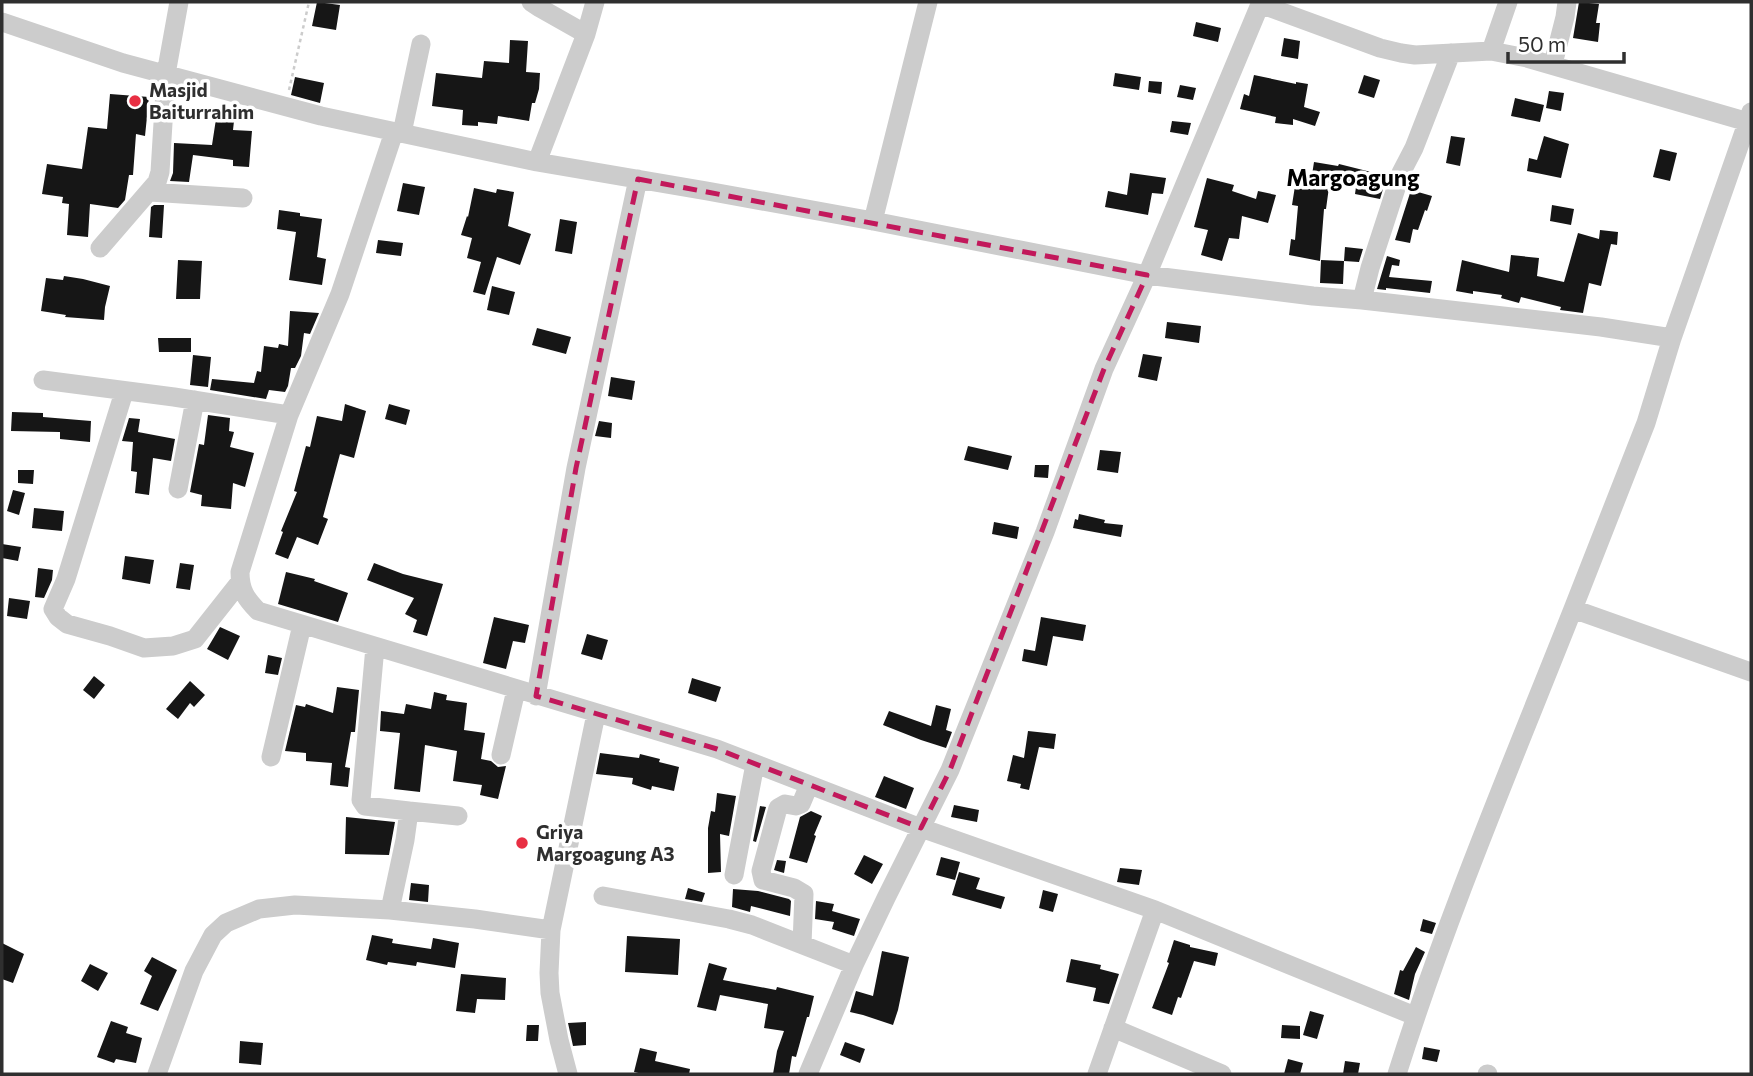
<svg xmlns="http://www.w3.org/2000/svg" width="1753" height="1076" viewBox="0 0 1753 1076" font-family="Commissioner,sans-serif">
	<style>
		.building { fill: #161616 }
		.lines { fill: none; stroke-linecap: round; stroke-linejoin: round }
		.path { stroke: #ccc; stroke-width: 2.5; stroke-dasharray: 3.5 3.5; stroke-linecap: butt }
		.minor { stroke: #ccc; stroke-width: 19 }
		.marked { fill: none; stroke: #c2185b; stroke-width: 5; stroke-dasharray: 14 9; stroke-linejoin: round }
		.poi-dot { fill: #e82f43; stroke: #fff; stroke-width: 2.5 }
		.labels { text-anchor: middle; stroke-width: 7; stroke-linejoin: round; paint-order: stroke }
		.poi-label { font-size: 19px; font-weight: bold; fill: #2f2f2f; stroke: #fff; text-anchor: start }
		.quarter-label { font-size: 23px; font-weight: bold; fill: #000; stroke: #fff }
	</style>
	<rect width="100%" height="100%" fill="#fff"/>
	<path class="building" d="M317,2L340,5L336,30L312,26Z
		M1579,2L1599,4L1596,23H1600L1598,42L1573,38Z
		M1196,22L1221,28L1218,42L1193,36Z
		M1284,38L1300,41L1298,59L1281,56Z
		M510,40L528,41L526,72L540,73L539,89L535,103H532L529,121L498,116L497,124L478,122V126L462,125L463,110L432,106L436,73L482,78L484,61L509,63Z
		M1115,73L1141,77L1139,90L1113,86Z
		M1254,75L1296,84V82L1308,84L1304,107L1320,112L1315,126L1293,119V125L1275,123L1276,117L1240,109L1244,94L1249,96Z
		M1364,75L1380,80L1374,98L1358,93Z
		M295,77L324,83L320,103L291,95Z
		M1149,81L1162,82L1161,94L1148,92Z
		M1180,85L1196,88L1193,100L1177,97Z
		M1549,91L1564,93L1561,111L1546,108Z
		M110,94L149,97L145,136L136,134L133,175H129L125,200L118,208L90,204L88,237L67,235L69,204L62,203L63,197L42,194L47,164L82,169L88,127L107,129Z
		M1515,98L1544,105L1540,122L1511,116Z
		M216,119L234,121L233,130L252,131L249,167L233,166V160L193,155L189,182L170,181L173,173L174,143L212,145Z
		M1172,121L1191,123L1188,135L1170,132Z
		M1451,136L1465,138L1460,166L1446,163Z
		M1544,136L1569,144L1561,178L1527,171L1529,158L1537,160Z
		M1660,149L1677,153L1670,181L1653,177Z
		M1314,162L1338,166L1339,164L1387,176L1380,199L1355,194L1356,187L1332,181L1331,187H1329L1326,209H1324L1320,261L1289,255L1291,239L1295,240L1298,206L1292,205L1295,186L1310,188Z
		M1130,173L1166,178L1163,194L1152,193L1148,215L1105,207L1108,191L1127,195Z
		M1207,178L1234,185L1232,191L1256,199L1258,191L1276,195L1268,223L1242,216L1239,239L1229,238L1222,261L1201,255L1208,230L1194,227Z
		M403,183L425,187L419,215L397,211Z
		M474,188L496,193L497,189L514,192L508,226L531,234L520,265L497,257L485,295L473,292L481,262L467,258L472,238L461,235L467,216L468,217Z
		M1411,190L1432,196L1427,211L1425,210L1418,230L1413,229L1410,243L1395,240Z
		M154,205H164L162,238L149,237L151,207Z
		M1552,205L1574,209L1571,225L1550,221Z
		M279,210L300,213V216L322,219L317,257L326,259L322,285L289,280L296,232L277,229Z
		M560,219L577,222L572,254L555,251Z
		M1600,230L1618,232L1617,245L1611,244L1601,286L1589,283L1583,313L1560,310L1561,307L1521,297L1519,303L1501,298L1502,295L1473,291V294L1456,291L1462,260L1509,272L1511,255L1539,258L1537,276L1564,282L1578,233L1599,239Z
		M378,240L403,243L401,256L376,253Z
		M1345,247L1363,249L1359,262L1344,261Z
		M1387,256L1400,260L1399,266L1392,265L1389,277L1432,281L1430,293L1386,288V290L1377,289Z
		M178,260L202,261L200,299H176Z
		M1321,260L1344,261L1343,284L1320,283Z
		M64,276L83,279L110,286L105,307L104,320L65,317L66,315L41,311L46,278L63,280Z
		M492,286L515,292L509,315L487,310Z
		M290,311L319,313L310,334L304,333L301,356L295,368H291L288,386L285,392L269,390L266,399L210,390L212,379L254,383L257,371L261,372L264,346L278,348L279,344L288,346Z
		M1167,322L1201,326L1199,343L1165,338Z
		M537,328L571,337L566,354L532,345Z
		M158,338H191V352H159Z
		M1143,354L1162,357L1157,381L1138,377Z
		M193,355L211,357L208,387L190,385Z
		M611,377L635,381L632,400L608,396Z
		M345,404L366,411L354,458L340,454L323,517L328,519L318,545L297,537L288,559L275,554L283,532L281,531L297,492L294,491L306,446L310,447L317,416L342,421Z
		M389,404L410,410L406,425L385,419Z
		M12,412L43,413V417L91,421L90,442L60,439V432L11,431Z
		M208,415L230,418L229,431L234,432L230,447L254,453L245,487L233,483L231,509L201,506L202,495L190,492L199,444L204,445Z
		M129,418L140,419L138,432L175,439L171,461L153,458L149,495L135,493L137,472L131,471L133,442L122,441Z
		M599,421L612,423L611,438L595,436Z
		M968,446L1012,456L1008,470L964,460Z
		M1100,450L1121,452L1118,473L1097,470Z
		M1035,465H1049L1048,478L1034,477Z
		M18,470H34L33,484L18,483Z
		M13,490L25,493L19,515L7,511Z
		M34,508L64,511L62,531L32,528Z
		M1079,514L1105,520L1104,523L1123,525L1121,537L1073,528L1075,519L1078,520Z
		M994,522L1019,527L1017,539L992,534Z
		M2,544L21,547L18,561L2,558Z
		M125,556L154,560L150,584L122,579Z
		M180,563L194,565L190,590L176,588Z
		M374,563L403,574L443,584L427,636L413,632L417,620L405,614L414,598L367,580Z
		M38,568L53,570L52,580L44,598L35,597Z
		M286,572L315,579L314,581L348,593L338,622L278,604Z
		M9,598L30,601L27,619L7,616Z
		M494,617L529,625L525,643L513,641L506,669L483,663Z
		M1041,617L1086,625L1083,641L1053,636L1047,666L1022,661L1024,649L1035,651Z
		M220,627L240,636L228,660L207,649Z
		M587,634L608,640L602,660L581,654Z
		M268,655L282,658L278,675L265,673Z
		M94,676L105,685L94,699L83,690Z
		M692,678L721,687L716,702L688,693Z
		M190,681L205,695L194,707L190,703L178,719L166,709Z
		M337,687L359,690L355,732H351L345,767L350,768L348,787L330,785L332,763L306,761V753L285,751L296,705L305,707L306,704L333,713Z
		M434,692L447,695L446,700L467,703L464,730L485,733L481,759L491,761L498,767L506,766L498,799L480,795L482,785L453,781L457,751L425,745L420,792L394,789L400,733L380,731L381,711L404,714L406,704L431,709Z
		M936,705L951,709L946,730L952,732L946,748L921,740L883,725L889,711L931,726Z
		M1028,731L1056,734L1054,749L1039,747L1029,790L1020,788L1021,784L1007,781L1013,755L1024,758Z
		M600,753L639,758L640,754L660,759L659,762L679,767L674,791L652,786L651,790L632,784L633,778L596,774Z
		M884,776L914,788L906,809L875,797Z
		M717,793L736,796L729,836L720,834L721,872L708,873V828L711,811L715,812Z
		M954,805L979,810L977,822L951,817Z
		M760,806L766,807L756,842L753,841Z
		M811,811L822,816L814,835L816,836L807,863L789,858L800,817Z
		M346,817L395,822L389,855L345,854Z
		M864,855L883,864L872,884L854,874Z
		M941,857L960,862L955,880L936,875Z
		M777,860L786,861L784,873L774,870Z
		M1120,868L1142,870L1139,885L1117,882Z
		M959,872L980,878L976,889L1005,897L1001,909L952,895Z
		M411,883L429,885L428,902L409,900Z
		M688,888L705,893L702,902L685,899Z
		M733,889L758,891L789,899L791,901L790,916L751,906L750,912L732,907Z
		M1043,890L1058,894L1053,912L1039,908Z
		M816,901L834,904L832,911L860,919L854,936L832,929L834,922L815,919Z
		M1423,919L1436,923L1432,934L1420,931Z
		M372,935L393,939L392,943L431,949L433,938L459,943L455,968L417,962L416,966L388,962L387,965L366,960Z
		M627,936L680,939L678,975L625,972Z
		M1174,940L1190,945V947L1218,953L1215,966L1194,961L1181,998L1178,997L1172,1015L1152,1008L1169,963L1167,962Z
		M2,943L24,954L13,983L2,979Z
		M1416,947L1425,952L1415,974L1409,1000L1394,994L1400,970L1403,971Z
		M882,951L909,957L898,1010L893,1025L863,1015L850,1012L856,991L873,996Z
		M152,957L177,970L158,1011L140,1004L152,976L144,971Z
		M1071,959L1101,965L1100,969L1119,974L1109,1004L1093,1001L1096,988L1066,982Z
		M709,963L727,968L723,980L776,990L777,987L814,996L809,1017H807L796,1057L792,1056L789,1074H773L777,1051L784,1031L764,1028L768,1004L720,995L716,1011L697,1007Z
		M90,964L108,973L98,991L81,981Z
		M461,974L506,978L505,1000L477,999L475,1013L456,1011Z
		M1310,1011L1324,1015L1317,1039L1303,1035Z
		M111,1021L128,1027L126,1033L142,1038L136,1063L116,1059L114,1063L97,1057Z
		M586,1022V1045L573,1046L568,1023Z
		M527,1025H539L538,1041H526Z
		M1282,1025L1300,1026V1039L1281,1038Z
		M240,1041L263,1043L261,1065L239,1063Z
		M845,1042L865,1049L860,1063L840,1055Z
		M1424,1047L1440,1050L1437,1062L1422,1059Z
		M640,1048L657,1052L655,1061L690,1069L689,1074H643L634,1072Z
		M1288,1059L1303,1063L1300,1074H1284Z
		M1345,1061L1360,1063L1358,1074H1343Z"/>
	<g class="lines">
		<path class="path" d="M289,90L309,2"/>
		<path class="minor" d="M531,2L540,8L586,34
			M1260,4L1380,48L1401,53L1415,55L1491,51L1527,58L1748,122
			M2,22L123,63L321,116L537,162L707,191L873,221L1147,275L1313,296L1362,300L1601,327L1672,338
			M1491,51L1508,2
			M1553,64L1565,17L1567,2
			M1751,112L1672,338L1646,423L1573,609L1751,672
			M394,132L340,294L289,415L240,572C240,590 246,599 258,611L717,749L921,828L1155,910L1415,1016
			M402,133L421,44
			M537,162L586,34L595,2
			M150,192L243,198
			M873,221L928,2
			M100,248L157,182L160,172L166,74L179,2
			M1362,300L1370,268L1401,173L1414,148L1451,53
			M43,380L174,397L289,415
			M124,392L66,579L53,609L58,617L67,624L110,636L144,648L173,646L195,639L240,582
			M178,489L195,400
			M375,647L361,800L365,806L409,811L405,840L390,910
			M536,696L576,468L638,179
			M501,755L516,690
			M271,757L302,625
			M409,811L458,816
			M734,875L755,764
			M603,896L729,919L752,925L854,965
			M802,944L804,894L794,888L763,880L761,871L778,808L785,804L796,806L801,804L809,785
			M1113,1028L1222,1074
			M157,1074L194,971L213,935L226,923L259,909L295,905L390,910L475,919L551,930
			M568,1074L559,1040L550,993L549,973L551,930L596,714
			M808,1074L854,965L886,898L950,770L1045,532L1104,369L1147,275L1261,2
			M1097,1074L1155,910
			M1397,1074C1447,916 1512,763 1573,609
			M1487,1074H1488"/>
	</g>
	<path class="marked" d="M638,179L1147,275L1104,369L950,770L921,828L717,749L536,696L576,468Z"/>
	<g class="poi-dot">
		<circle cx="135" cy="101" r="7"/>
		<circle cx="522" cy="843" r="7"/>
	</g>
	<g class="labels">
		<g class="poi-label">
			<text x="149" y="97">Masjid<tspan x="149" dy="22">Baiturrahim</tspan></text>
			<text x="536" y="839">Griya<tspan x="536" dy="22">Margoagung A3</tspan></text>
		</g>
		<g class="quarter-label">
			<text x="1353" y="186">Margoagung</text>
		</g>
	</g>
	<rect width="1753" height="1076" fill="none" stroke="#2f2f2f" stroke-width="7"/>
	<path d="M1508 52v10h116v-10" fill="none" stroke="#2f2f2f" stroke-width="3.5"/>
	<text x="1518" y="52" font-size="21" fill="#2f2f2f" stroke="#ffffff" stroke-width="5" paint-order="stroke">50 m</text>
</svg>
